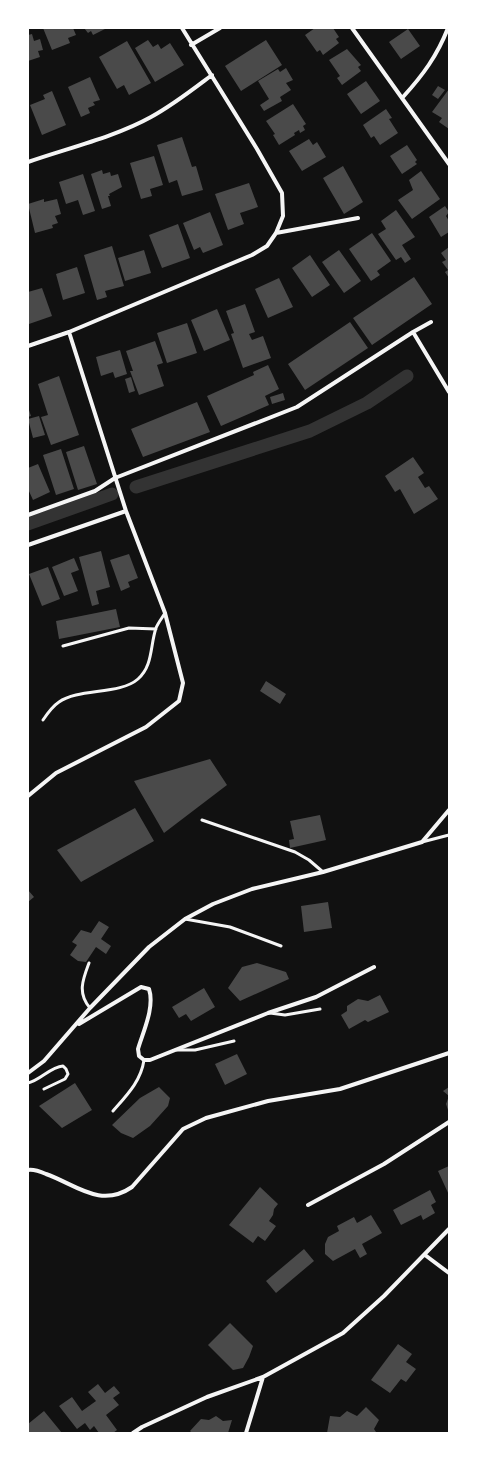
<svg xmlns="http://www.w3.org/2000/svg" width="477" height="1461" viewBox="0 0 477 1461" font-family="'Exo 2',sans-serif">
	<style>
		.lines { fill: none; stroke-linecap: round; stroke-linejoin: round }
		.canal { stroke: #333; stroke-width: 13 }
		.building { fill: #4a4a4a }
		.service { stroke: #f5f5f5; stroke-width: 3 }
		.minor { stroke: #f5f5f5; stroke-width: 4 }
	</style>
	<rect width="100%" height="100%" fill="#111"/>
	<g class="lines">
		<path class="canal" d="M136,487L310,431L367,403L407,376
			M28,524L112,494"/>
	</g>
	<path class="building" d="M43,28H73L76,35L68,38L70,43L52,50Z
		M84,28H107L93,35L91,31L88,33Z
		M315,28H333L339,37L336,39L339,43L323,55L320,50L317,52L305,35Z
		M408,29L420,46L401,59L389,42Z
		M32,34L34,41L40,39L43,50L38,51L40,57L28,61V35Z
		M148,40L153,47L158,44L161,49L170,43L184,65L155,82L135,48Z
		M266,40L282,65L241,91L225,66Z
		M127,41L151,83L129,95L124,85L117,89L99,57Z
		M347,49L361,65L358,67L361,71L342,85L337,78L340,76L329,60Z
		M286,68L293,80L286,83L291,90L280,97L282,101L264,111L260,105L269,99L258,81L278,69L280,72Z
		M90,77L100,100L93,102L95,105L88,108L90,113L81,117L68,87Z
		M366,81L380,101L361,114L347,94Z
		M438,86L445,90L438,99L432,95Z
		M449,89V129L439,122L442,118L432,112Z
		M52,91L66,125L42,135L30,105L45,99L43,95Z
		M293,104L306,124L303,126L305,130L300,133L299,130L294,133L295,135L279,145L273,135L275,134L266,121Z
		M386,109L392,118L389,119L398,133L380,145L374,136L371,138L363,125Z
		M182,137L192,167L196,166L203,190L182,196L177,180L169,183L157,145Z
		M309,139L313,145L317,142L326,157L302,171L289,151Z
		M407,145L417,160L415,162L417,164L402,174L390,156Z
		M154,156L163,185L150,189L152,196L141,199L130,163Z
		M343,166L363,202L344,214L323,178Z
		M102,170L103,174L110,172L111,176L118,174L122,187L109,194L110,196H108L111,206L102,209L91,174Z
		M421,171L440,199L412,219L398,200L413,190L409,180Z
		M83,174L95,211L83,215L78,200L66,204L59,182Z
		M249,183L258,207L240,213L244,224L228,230L215,194Z
		M44,199V202L57,199L61,214L55,216L58,223L52,225L53,228L35,233L28,204Z
		M445,206L449,212L446,216L449,221V232L441,237L429,217Z
		M396,210L415,237L402,245L411,259L405,263L401,257L396,260L378,234L386,229L381,221Z
		M210,212L223,245L203,253L200,247L194,250L183,223Z
		M178,224L190,258L162,268L149,235Z
		M372,233L391,261L377,271L380,275L371,281L349,249Z
		M112,246L124,286L105,291L107,297L97,300L84,255Z
		M449,247V278L445,272L448,270L442,262L446,260L441,253Z
		M144,250L151,273L125,281L118,258Z
		M339,250L361,281L344,293L322,262Z
		M310,255L330,285L312,297L292,268Z
		M77,267L85,293L63,300L56,274Z
		M414,277L432,304L372,345L353,318Z
		M279,278L293,307L268,318L255,289Z
		M42,288L52,316L29,324L28,292Z
		M245,304L255,332L249,334L252,340L263,336L271,358L243,368L231,334L234,333L226,311Z
		M217,309L230,340L204,351L191,320Z
		M350,322L368,348L305,390L288,364Z
		M187,323L197,353L167,363L157,333Z
		M155,341L163,363L157,365L164,386L139,395L130,371H133L126,351Z
		M120,350L127,374L115,378L113,372L101,376L96,357Z
		M268,365L279,389L265,396L269,405L221,426L207,396L254,375L253,372Z
		M59,376L79,435L51,445L41,417L48,415L38,384Z
		M131,377L135,391L129,393L125,379Z
		M283,393L285,400L272,404L270,397Z
		M197,402L210,432L143,457L131,429Z
		M28,407L31,416L28,417Z
		M39,416L45,435L33,438L28,419Z
		M84,446L97,484L78,490L66,452Z
		M61,449L74,489L56,495L43,455Z
		M413,457L424,473L418,477L425,488L429,486L438,499L414,514L400,489L395,492L385,476Z
		M38,464L50,492L33,500L28,489V468Z
		M101,551L110,587L96,591L99,604L92,606L79,557Z
		M129,554L138,578L128,582L130,587L121,591L110,560Z
		M74,558L79,570L71,573L78,591L64,596L52,567Z
		M48,567L60,599L42,606L29,574Z
		M116,609L120,627L59,639L56,621Z
		M266,681L286,694L280,704L260,691Z
		M210,759L227,785L164,833L134,781Z
		M135,808L154,841L81,882L57,850Z
		M320,815L326,840L290,848L289,840L294,839L290,821Z
		M28,890L34,897L28,902Z
		M328,902L332,928L304,932L301,906Z
		M99,921L109,927L101,939L111,946L106,954L96,947L86,962L78,961L70,955L77,945L72,942L81,930L91,933Z
		M257,963L286,972L289,979L240,1001L228,988L242,967Z
		M204,988L215,1007L191,1021L186,1014L179,1018L172,1007Z
		M380,995L389,1012L368,1022L365,1020L349,1029L341,1015L347,1011V1006L358,999L368,1001Z
		M237,1054L247,1074L225,1085L215,1064Z
		M75,1083L92,1110L62,1128L39,1106Z
		M159,1087L170,1098L168,1106L150,1126L133,1138L121,1133L112,1125L140,1098Z
		M449,1087V1096L443,1091Z
		M449,1096V1113L446,1104Z
		M449,1166V1195L438,1171Z
		M260,1187L278,1204L274,1209L273,1215L269,1221L276,1226L265,1241L258,1236L253,1243L229,1225Z
		M430,1190L436,1202L431,1205L435,1213L423,1220L421,1215L401,1225L393,1210Z
		M371,1215L382,1233L362,1244L367,1254L360,1258L355,1249L333,1261L325,1254V1244L328,1237L339,1231L337,1226L354,1217L357,1223Z
		M304,1249L314,1261L276,1293L266,1281Z
		M230,1323L253,1346L249,1357L243,1368L233,1370L208,1345Z
		M398,1344L412,1354L406,1362L416,1369L406,1382L401,1379L390,1393L371,1380Z
		M98,1384L105,1393L114,1386L120,1393L113,1398L119,1405L106,1415L117,1430L113,1433H99L94,1426L90,1430L85,1423L77,1429L59,1406L72,1397L82,1411L96,1401L88,1392Z
		M366,1407L379,1420L374,1429L376,1432L375,1433H327L330,1416L340,1417L347,1411L357,1416Z
		M44,1411L62,1433H28V1424Z
		M216,1416L223,1421L232,1420L228,1433H192L190,1431L201,1419L209,1420Z"/>
	<g class="lines">
		<path class="service" d="M63,646L129,628L156,629
			M43,720C47,714 53,706 59,702C78,688 120,695 138,679C153,666 150,646 156,628C158,623 162,618 165,613
			M202,820L295,852L309,860L323,872
			M422,842L449,835
			M185,919L230,927L281,946
			M89,963C83,979 77,993 90,1008
			M270,1013L285,1015L320,1009
			M177,1050H195L234,1041
			M28,1083C41,1080 50,1067 63,1066L66,1069L68,1074L65,1079L44,1089
			M113,1111C127,1095 141,1081 144,1060"/>
		<path class="minor" d="M352,28L449,164
			M191,45L220,28
			M403,97C423,75 437,56 448,28
			M28,162C68,148 115,137 151,117C173,105 192,90 212,75
			M276,233L358,218
			M413,332L449,392
			M28,346L69,332L252,255L267,246L276,233L283,216L282,193L257,149L182,28
			M28,515L95,491L115,478L297,407L413,332L431,322
			M28,545L126,511
			M28,796L56,773L146,727L179,701L183,683L165,613L126,511L69,332
			M79,1024L141,987L149,989C155,1007 143,1032 138,1049L139,1056L144,1060H150L268,1013L316,997L374,967
			M28,1073L44,1061L90,1008L149,947L185,919L213,904L252,889L323,872L422,842L449,810
			M28,1170C34,1169 39,1171 46,1174C75,1184 100,1209 132,1187L183,1129L206,1118L268,1101L340,1089L449,1053
			M308,1205L384,1164L449,1122
			M425,1255L449,1273
			M133,1433L142,1427L207,1397L263,1377L343,1333L384,1296L449,1229
			M246,1433L263,1377"/>
	</g>
	<rect width="477" height="1461" fill="none" stroke="#ffffff" stroke-width="58"/>
</svg>
